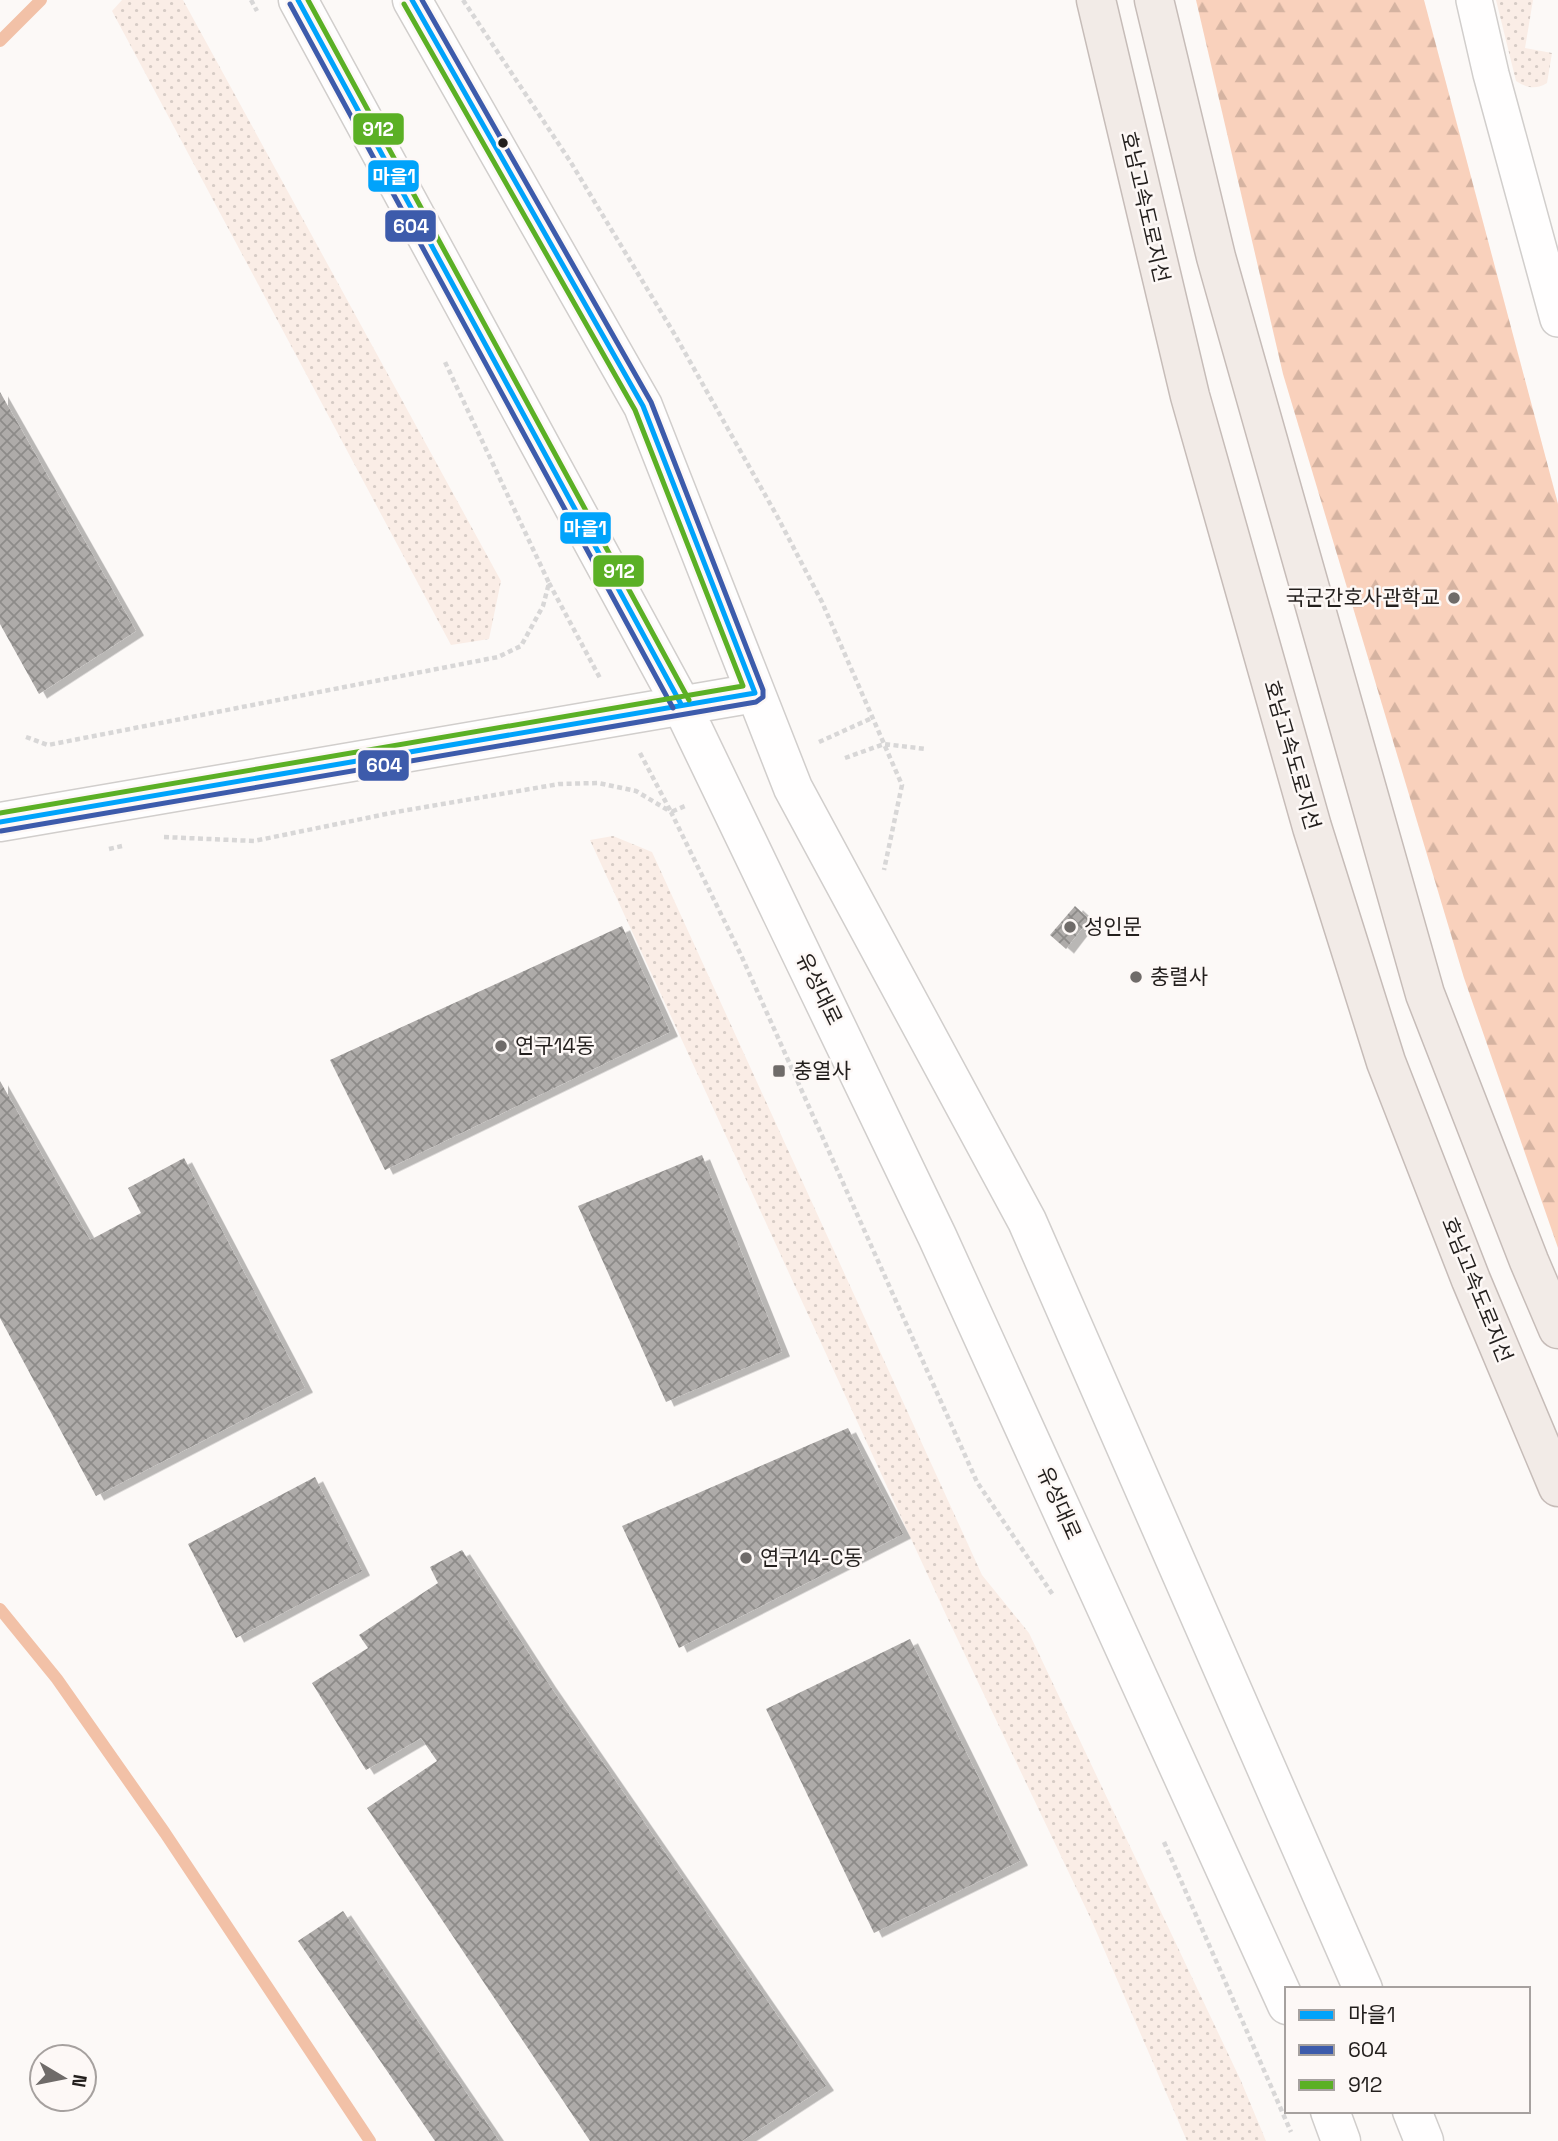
<svg xmlns="http://www.w3.org/2000/svg" width="1558" height="2141" viewBox="0 0 1558 2141" font-family="'Space Grotesk','Noto Sans KR',sans-serif">
	<style>
		.grass { fill: url(#grass-dots) }
		.forest { fill: url(#forest-firs) }
		.lines { fill: none; stroke-linecap: round; stroke-linejoin: round }
		.stream { stroke: #f2c1a7; stroke-width: 12 }
		.building { fill: url(#building-cross-hatch); filter: url(#shadow) }
		.street-casing { stroke: #d1cecc; stroke-width: 38 }
		.secondary-casing { stroke: #d1cecc; stroke-width: 41 }
		.highway-casing { stroke: #c6bcb8; stroke-width: 41 }
		.path { stroke: #d8d7d7; stroke-width: 4.5; stroke-dasharray: 5 3.5; stroke-linecap: butt }
		.street { stroke: #fffefe; stroke-width: 35 }
		.secondary { stroke: #fffefe; stroke-width: 38 }
		.highway { stroke: #f2ebe7; stroke-width: 38 }
		.bus-1-casing { stroke: #fdf8f6; stroke-width: 10 }
		.bus-2-casing { stroke: #fdf8f6; stroke-width: 10 }
		.bus-3-casing { stroke: #fdf8f6; stroke-width: 10 }
		.bus-1 { stroke: #00a3fb; stroke-width: 5 }
		.bus-2 { stroke: #3d5bab; stroke-width: 5 }
		.bus-3 { stroke: #5bb025; stroke-width: 5 }
		.bus-dot { fill: #231f1d; stroke: #fdf8f6; stroke-width: 2.5 }
		.poi-dot { fill: #6f6b69; stroke: #fdf8f6; stroke-width: 2.5 }
		.labels { text-anchor: middle; stroke-width: 5; stroke-linejoin: round; paint-order: stroke }
		.street-label { font-size: 21px; fill: #231f1d; stroke: #fdf8f6 }
		.poi-label { font-size: 21px; fill: #231f1d; stroke: #fdf8f6; text-anchor: start }
		.line-badge { stroke: #fdf8f6; stroke-width: 2.5 }
		.badge-label { font-size: 19px; text-anchor: middle; font-weight: bold; fill: #fff }
	</style>
	<defs>
		<pattern id="grass-dots" width="8" height="8" patternUnits="userSpaceOnUse" patternTransform="scale(1.75)"><rect width="8" height="8" fill="#faede6"/><path d="M2 2h.1M6 6h.1" fill="none" stroke="#d6cbc5" stroke-width="1.8" stroke-linecap="round"/></pattern>
		<pattern id="forest-firs" width="22" height="20" patternUnits="userSpaceOnUse" patternTransform="scale(1.75)"><rect width="22" height="20" fill="#f9d1bc"/><path d="M5 1l3.5 6h-7zM16 11l3.5 6h-7z" fill="#d5b3a1"/></pattern>
		<pattern id="building-cross-hatch" width="8" height="8" patternUnits="userSpaceOnUse" patternTransform="scale(1.75)"><rect width="8" height="8" fill="#aeaba9"/><path d="M0 0l8 8M0 8l8-8" fill="none" stroke="#8d8b89"/></pattern>
		<filter id="shadow"><feDropShadow dx="8" dy="4.5" stdDeviation="0" flood-color="#0004"/></filter>
	</defs>
	<rect width="100%" height="100%" fill="#fcf9f7"/>
	<path class="grass" d="M122,0H183L501,581L489,639L451,645L112,11Z
		M1496,0H1533L1525,48L1552,53L1547,83C1536,90 1527,88 1516,81Z
		M613,836L652,852L982,1575L1029,1633L1241,2081L1266,2141H1187L1090,1917L947,1617L590,840Z"/>
	<path class="forest" d="M1196,0H1424L1558,504V1248L1464,978L1283,374Z"/>
	<g class="lines">
		<path class="stream" d="M0,41L41,0
			M0,1609L57,1679L165,1833L370,2141"/>
	</g>
	<path class="building" d="M0,392L136,631L39,694L0,624Z
		M1075,906L1089,919L1066,949L1050,935Z
		M622,926L670,1032L385,1170L330,1060Z
		M0,1081L90,1240L141,1213L128,1188L184,1158L305,1388L96,1496L0,1318Z
		M702,1155L782,1352L666,1402L578,1206Z
		M848,1428L903,1534L679,1648L622,1526Z
		M315,1477L362,1571L236,1638L188,1544Z
		M462,1550L548,1683L826,2086L742,2141H590L367,1808L437,1761L421,1738L366,1770L312,1683L368,1648L359,1635L438,1583L430,1567Z
		M910,1639L1020,1861L874,1933L766,1709Z
		M343,1911L499,2141H435L298,1941Z"/>
	<g class="lines">
		<g class="street-casing">
			<path id="street" d="M1474,0L1491,74L1558,319"/>
		</g>
		<g class="secondary-casing">
			<path id="secondary" d="M298,0L681,704L937,1236L1287,2005
				M412,0L643,406L793,788L1027,1221L1363,1989
				M0,822L755,693
				M1330,2111L1341,2141
				M1412,2111L1424,2141"/>
		</g>
		<g class="highway-casing">
			<path id="highway" d="M1096,0L1190,396L1312,827L1386,1062L1471,1280L1558,1487
				M1154,0L1216,257L1425,994L1529,1261L1558,1329"/>
		</g>
		<path class="path" d="M251,0L257,11
			M463,0L570,161L675,335L777,516L822,602L902,785L884,870
			M549,583L601,680
			M26,737L48,745L498,657L521,646L543,606L549,583L445,362
			M819,742L872,718
			M640,753L671,812L685,806
			M845,758L884,744L926,749
			M164,837L254,841L396,812L559,784L598,783L636,791L671,812L741,955L977,1482L1053,1595
			M109,849L122,846
			M1164,1842L1291,2132"/>
		<use href="#street" class="street"/>
		<use href="#secondary" class="secondary"/>
		<use href="#highway" class="highway"/>
		<g class="bus-1-casing">
			<path id="bus-1" d="M298,0L681,704
				M0,822L755,693L643,406L412,0"/>
		</g>
		<g class="bus-2-casing">
			<path id="bus-2" d="M290,4L673,708
				M1,831L756,702L763,697V690L651,402L422,0"/>
		</g>
		<g class="bus-3-casing">
			<path id="bus-3" d="M308,0L689,700
				M0,813L743,686L635,410L404,4"/>
		</g>
		<use href="#bus-1" class="bus-1"/>
		<use href="#bus-2" class="bus-2"/>
		<use href="#bus-3" class="bus-3"/>
	</g>
	<circle class="bus-dot" cx="503" cy="143" r="6"/>
	<g class="poi-dot">
		<circle cx="1454" cy="598" r="7"/>
		<circle cx="1070" cy="927" r="7"/>
		<circle cx="1136" cy="977" r="7"/>
		<circle cx="501" cy="1046" r="7"/>
		<rect x="772" y="1064" width="14" height="14" rx="3.5"/>
		<circle cx="746" cy="1558" r="7"/>
	</g>
	<g class="labels">
		<g class="street-label">
			<text transform="translate(1145 207) rotate(77)" y="7">호남고속도로지선</text>
			<text transform="translate(1292 755) rotate(74)" y="7">호남고속도로지선</text>
			<text transform="translate(819 989) rotate(64)" y="7">유성대로</text>
			<text transform="translate(1477 1290) rotate(68)" y="7">호남고속도로지선</text>
			<text transform="translate(1059 1503) rotate(66)" y="7">유성대로</text>
		</g>
		<g class="poi-label">
			<text x="1440" y="605" text-anchor="end">국군간호사관학교</text>
			<text x="1084" y="934">성인문</text>
			<text x="1150" y="984">충렬사</text>
			<text x="515" y="1053">연구14동</text>
			<text x="793" y="1078">충열사</text>
			<text x="760" y="1565">연구14-C동</text>
		</g>
	</g>
	<g class="line-badge">
		<rect x="352" y="112" width="53" height="34" rx="7" fill="#5bb025"/>
		<rect x="367" y="159" width="53" height="34" rx="7" fill="#00a3fb"/>
		<rect x="384" y="209" width="53" height="34" rx="7" fill="#3d5bab"/>
		<rect x="559" y="511" width="53" height="34" rx="7" fill="#00a3fb"/>
		<rect x="592" y="554" width="53" height="34" rx="7" fill="#5bb025"/>
		<rect x="357" y="749" width="53" height="33" rx="7" fill="#3d5bab"/>
	</g>
	<g class="badge-label">
		<text x="378" y="136">912</text>
		<text x="394" y="183">마을1</text>
		<text x="411" y="233">604</text>
		<text x="585" y="535">마을1</text>
		<text x="619" y="578">912</text>
		<text x="384" y="772">604</text>
	</g>
	<rect x="1285" y="1987" width="245" height="126" fill="#fdf8f6" stroke="#a6a19f" stroke-width="2"/>
	<rect x="1299" y="2010" width="35" height="10" fill="#00a3fb" stroke="#a6a19f" stroke-width="2"/>
	<text x="1348" y="2022" font-size="21" fill="#231f1d">마을1</text>
	<rect x="1299" y="2045" width="35" height="10" fill="#3d5bab" stroke="#a6a19f" stroke-width="2"/>
	<text x="1348" y="2057" font-size="21" fill="#231f1d">604</text>
	<rect x="1299" y="2080" width="35" height="10" fill="#5bb025" stroke="#a6a19f" stroke-width="2"/>
	<text x="1348" y="2092" font-size="21" fill="#231f1d">912</text>
	<g transform="translate(63 2078) rotate(100)"><circle r="33" fill="#fdf8f6" stroke="#a6a19f" stroke-width="2"/>
	<path d="M0-5L12 26L0 18L-12 26Z" fill="#6f6b69"/>
	<text y="-10" font-size="19" font-weight="bold" text-anchor="middle" fill="#231f1d">N</text>
	</g>
</svg>
